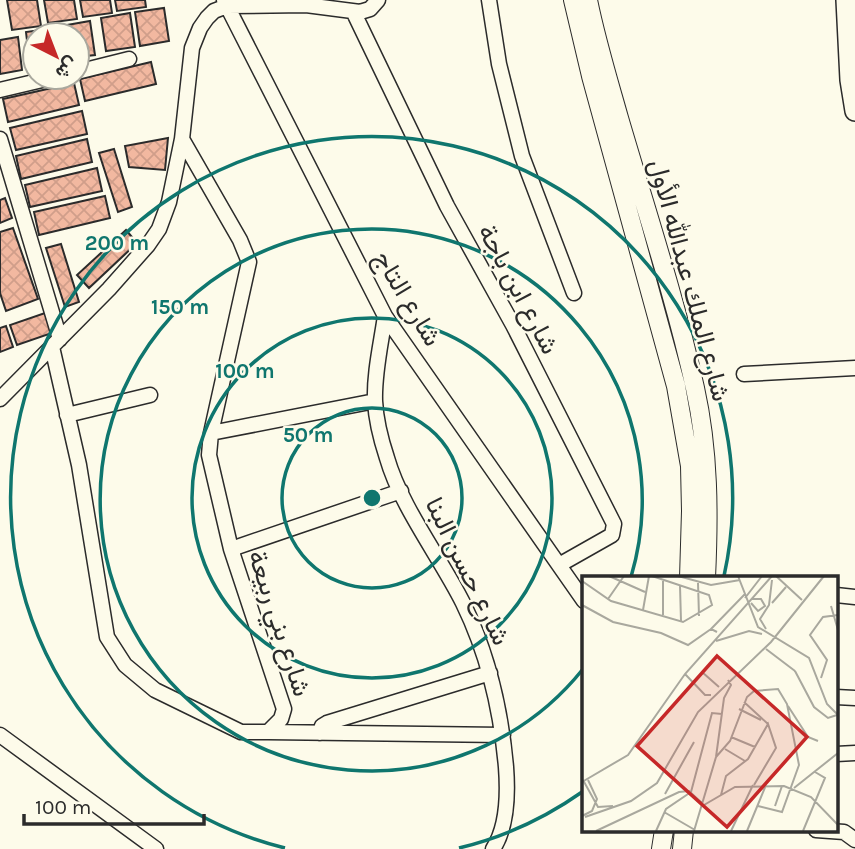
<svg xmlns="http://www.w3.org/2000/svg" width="855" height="849" viewBox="0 0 855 849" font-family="Karla,Vazirmatn,sans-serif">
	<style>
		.building { fill: url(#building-cross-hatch); stroke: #2b2b2b; stroke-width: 2 }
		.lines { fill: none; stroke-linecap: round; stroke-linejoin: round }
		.minor-casing { stroke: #2b2b2b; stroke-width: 17 }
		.major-casing { stroke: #2b2b2b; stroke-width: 20 }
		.highway-casing { stroke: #2b2b2b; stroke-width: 22 }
		.minor { stroke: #fdfbea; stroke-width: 14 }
		.major { stroke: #fdfbea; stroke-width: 18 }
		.highway { stroke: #fdfbea; stroke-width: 19 }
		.ring { fill: none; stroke: #0f766e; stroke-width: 3.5 }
		.labels { text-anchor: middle; stroke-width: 5; stroke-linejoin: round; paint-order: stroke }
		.street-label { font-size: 26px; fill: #2b2b2b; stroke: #fdfbea }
		.inset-road { fill: none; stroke: #a9a89e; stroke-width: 2 }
		.view { fill: #c62828; fill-opacity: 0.15; stroke: #c62828; stroke-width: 3.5 }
		.inset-edge { fill: none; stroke: #2b2b2b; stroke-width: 3.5 }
		.centre { fill: #0f766e; stroke: #fdfbea; stroke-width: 3.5 }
		.ring-label { font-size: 21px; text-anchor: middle; font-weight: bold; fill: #0f766e; stroke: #fdfbea; stroke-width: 5; stroke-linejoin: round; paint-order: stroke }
	</style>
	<defs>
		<pattern id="building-cross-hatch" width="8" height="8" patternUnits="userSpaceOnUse" patternTransform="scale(1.75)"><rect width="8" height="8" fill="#f2b8a0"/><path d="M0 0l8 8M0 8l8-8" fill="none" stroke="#d09e8a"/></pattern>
	</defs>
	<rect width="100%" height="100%" fill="#fdfbea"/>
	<path class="building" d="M7,0H37L41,26L12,30Z
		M44,0H74L77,19L48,23Z
		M80,0H110L112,13L83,17Z
		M115,0H145L146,7L117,11Z
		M164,8L169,41L140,46L135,12Z
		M130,13L135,47L106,51L101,18Z
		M90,21L95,55L77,57V35H63L61,26Z
		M55,28L56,35H35V65L30,66L26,32Z
		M18,37L22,70L0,74V40Z
		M151,62L156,84L85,101L80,79Z
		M74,83L79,105L8,122L3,99Z
		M82,111L87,134L16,150L10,128Z
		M168,138L165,170L129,167L125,146Z
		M87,139L92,162L21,179L16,156Z
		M114,149L132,207L118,212L99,153Z
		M97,168L102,191L30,207L25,185Z
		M105,196L110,218L39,235L34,212Z
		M5,198L12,218L0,223V200Z
		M13,228L38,299L6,311L0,293V232Z
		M126,230L137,243L89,288L77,275Z
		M61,244L79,302L65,307L46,248Z
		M45,313L52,333L17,345L10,325Z
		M6,326L13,347L0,352V328Z"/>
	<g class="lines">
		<g class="minor-casing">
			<path id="minor" d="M224,0L385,316L584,601
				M489,0L499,64L522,156L574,293
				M353,11L447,206L513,325L614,524L612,535L559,565
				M77,72L129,59
				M0,90L55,77
				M0,139L60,339
				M385,316C381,344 374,373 375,401C376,420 381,440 387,458C401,507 440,557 463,603C488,654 501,710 506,767C508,793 508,826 493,849
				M52,347L79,465L107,637L125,665L155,690L241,732H268L281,719L284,709L231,549L209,455L211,433L249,262L240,240L182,139
				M744,374L855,368
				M0,399L109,289L148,245L159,229L169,202L182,139L192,48L200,28L207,18L214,11L227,6L306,5L360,12L370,9L378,0
				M67,415L150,395
				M211,433L375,401
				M231,549L401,491
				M836,595L855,597
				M836,697L855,698
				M268,732L503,735
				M320,733L322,726L327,723L490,673
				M0,735L156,849
				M836,754L855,753
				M816,830L844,832L855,840"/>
		</g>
		<g class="major-casing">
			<path id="major" d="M573,0L591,76L676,386L690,466L691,511L689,578
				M588,0C596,40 608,79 619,118C645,207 675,297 695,388C709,451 709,514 706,578
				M661,849L664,830
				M682,849L684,830"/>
		</g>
		<g class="highway-casing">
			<path id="highway" d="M846,0L850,80L855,111"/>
		</g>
		<use href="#minor" class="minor"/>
		<use href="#major" class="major"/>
		<use href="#highway" class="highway"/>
	</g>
	<g class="ring">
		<circle cx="372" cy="498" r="90"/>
		<circle cx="372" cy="498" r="180"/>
		<path d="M583 669A271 271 0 1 1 631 577"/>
		<path d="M582 792A361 361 0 0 1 459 848M285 848A361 361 0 1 1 724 576"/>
	</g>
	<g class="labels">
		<g class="street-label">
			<text transform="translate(690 280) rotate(75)" y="9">شارع الملك عبدالله الأول</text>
			<text transform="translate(519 289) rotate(62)" y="9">شارع ابن باجة</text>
			<text transform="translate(408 298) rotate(59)" y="9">شارع التاج</text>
			<text transform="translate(468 571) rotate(64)" y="9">شارع حسن البنا</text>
			<text transform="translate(280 623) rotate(72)" y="9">شارع بني ربيعة</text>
		</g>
	</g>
	<g transform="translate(582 576)">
		<rect width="256" height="256" fill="#fdfbea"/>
		<path class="inset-road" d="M27,0L63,16M96,0L129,9L158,4M156,0L176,51L227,82L245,128L256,139M194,0L220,24M0,5L29,25L101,46L130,29L127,19L70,0M116,7L117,40M98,10L99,45M163,22L180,0M26,23L42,0M169,27L176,35L183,30L179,23H169M190,27L204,11M0,29L31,46L79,57L106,69L129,53M249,30L256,54M61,34L67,0M81,39V5M184,53L178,43L187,29L190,4M135,56L129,53L163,18M134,65L167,55L180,58M184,73L213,95M213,95L232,131L246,142L255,139M120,96L137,111M103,98L123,119H129M239,102L245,84L228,59L241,41L256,39M162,126L186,148M206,130L226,161L236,165M157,133L179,144M149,161L173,171M143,173L163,185M134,181L148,165L165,121L172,115L196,113L205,128L217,189L200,236L176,230M1,204L16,231L31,230M0,206L46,179L103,98L190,0M212,212L256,177M109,216L130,137L140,138M83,218L112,166M139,219L144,200L166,183L186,148L194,172L172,209M122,229L153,211L202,210L229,221L256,249M193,230L200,210M82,236L113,254M0,240L10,235L15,223L6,204M3,241L49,225L75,207L116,136L189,66L242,0M14,255L97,216L107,215L122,229M74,255L84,233L109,216M112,255L134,181L142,122L149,109L146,104M149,255L171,209M165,255L184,209M221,255L243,202L233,196"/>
		<path class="view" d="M135,80L225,161L145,251L55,170Z"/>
		<rect width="256" height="256" class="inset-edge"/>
	</g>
	<circle cx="372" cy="498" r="10" class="centre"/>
	<g class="ring-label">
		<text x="117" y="250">200 m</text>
		<text x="180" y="314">150 m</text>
		<text x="245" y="378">100 m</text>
		<text x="308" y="442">50 m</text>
	</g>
	<g transform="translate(56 56) rotate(138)"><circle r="33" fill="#fdfbea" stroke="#a9a89e" stroke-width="2"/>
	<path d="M0-5L12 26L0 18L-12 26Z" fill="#c62828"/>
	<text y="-10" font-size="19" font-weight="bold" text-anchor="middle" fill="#2b2b2b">ش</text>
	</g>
	<path d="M24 814v10h180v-10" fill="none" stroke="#2b2b2b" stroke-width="3.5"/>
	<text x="35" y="814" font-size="21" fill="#2b2b2b" stroke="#fdfbea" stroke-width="5" paint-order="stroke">100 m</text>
</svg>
